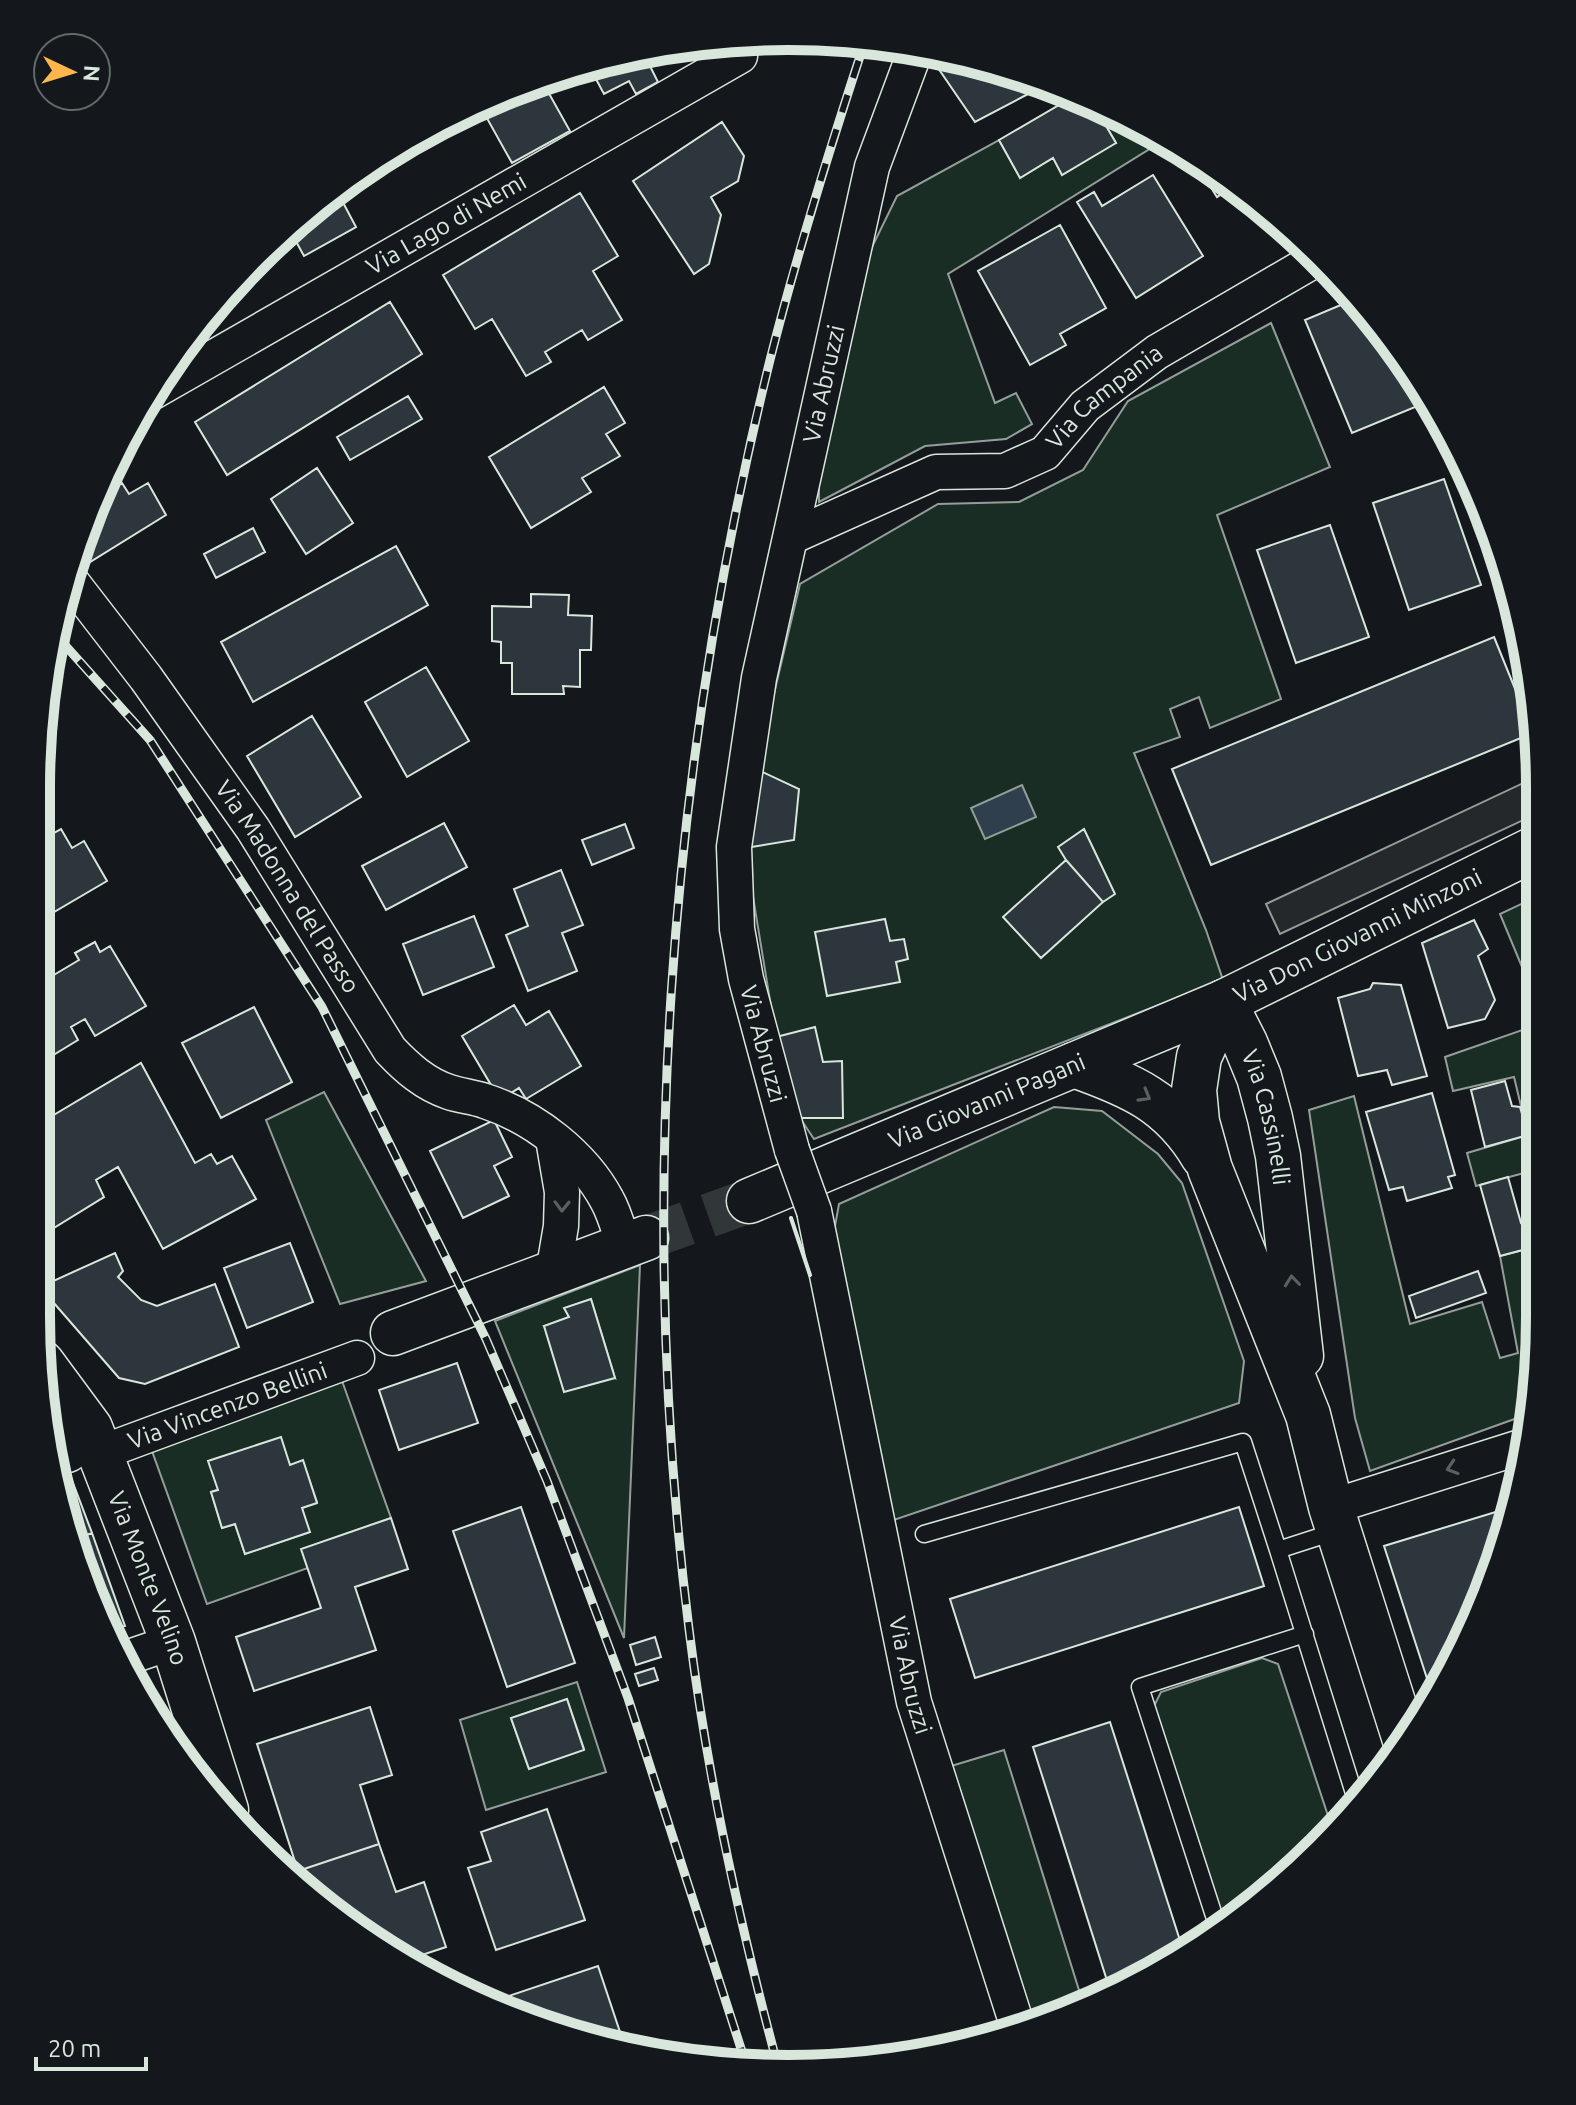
<svg xmlns="http://www.w3.org/2000/svg" width="1576" height="2105" viewBox="0 0 1576 2105" font-family="Ubuntu,sans-serif">
	<style>
		.green { fill: #1a2d24; stroke: #939e99; stroke-width: 2; fill-rule: evenodd }
		.parking { fill: #24282b; stroke: #939e99; stroke-width: 2 }
		.water { fill: #2f3f4d; stroke: #939e99; stroke-width: 2 }
		.building { fill: #2c363c; stroke: #d8e6dc; stroke-width: 2 }
		.lines { fill: none; stroke-linecap: round; stroke-linejoin: round }
		.secondary-tunnel { stroke: #313739; stroke-width: 44; stroke-dasharray: 44 22; stroke-linecap: butt }
		.lane-casing { stroke: #d8e6dc; stroke-width: 19 }
		.street-casing { stroke: #d8e6dc; stroke-width: 37 }
		.secondary-casing { stroke: #d8e6dc; stroke-width: 47 }
		.lane { stroke: #14181c; stroke-width: 16 }
		.street { stroke: #14181c; stroke-width: 34 }
		.secondary { stroke: #14181c; stroke-width: 44 }
		.rail-casing { stroke: #d8e6dc; stroke-width: 9 }
		.rail { stroke: #14181c; stroke-width: 6; stroke-dasharray: 18; stroke-linecap: butt }
		.street-bridge-casing { stroke: #d8e6dc; stroke-width: 37; stroke-linecap: butt }
		.street-bridge { stroke: #14181c; stroke-width: 34 }
		.wall { stroke: #d8e6dc; stroke-width: 4 }
		.oneway { stroke: #59605f }
		.labels { text-anchor: middle; stroke-width: 6; stroke-linejoin: round; paint-order: stroke }
		.street-label { font-size: 24px; fill: #d8e6dc; stroke: #14181c }
		.rim { fill: none; stroke: #d8e6dc; stroke-width: 10 }
	</style>
	<rect width="100%" height="100%" fill="#14181c"/>
	<path class="green" d="M1092,102L1164,140L948,274L995,403L1016,393L1032,424L1006,439L925,446L819,502V471L849,327L872,247L897,196L999,140L1020,177L1053,158L1116,143Z
		M1271,323L1330,467L1217,515L1281,699L1210,728L1199,697L1170,709L1180,737L1134,753L1206,930L1223,980L814,1139L800,1118L776,1037L745,848L768,719L800,584L938,504L1019,502L1083,470L1128,401Z
		M1534,898V963L1522,967L1500,914Z
		M1534,1026V1209L1524,1173L1476,1186L1467,1153L1528,1135L1514,1077L1453,1091L1445,1057Z
		M324,1092L426,1281L340,1304L266,1120Z
		M1354,1096L1410,1324L1482,1302L1500,1358L1518,1353L1500,1256L1534,1247V1412L1370,1471L1355,1418L1309,1110Z
		M1054,1107L1102,1111L1158,1154L1182,1183L1244,1361L1239,1403L888,1522L833,1237L839,1204Z
		M640,1265L624,1638L495,1321ZM591,1299L615,1378L544,1326L569,1317L565,1308Z
		M341,1378L391,1518L302,1549L308,1568L207,1604L152,1451ZM303,1461L317,1502L302,1508L309,1532L245,1554L235,1524L222,1528L211,1492Z
		M1262,1658L1278,1664L1333,1831L1225,1926L1154,1706L1161,1692Z
		M577,1682L606,1772L486,1810L460,1720ZM567,1699L584,1749L529,1769L511,1718Z
		M1004,1750L1083,2003L1032,2028L948,1767Z"/>
	<path class="parking" d="M1534,778V815L1280,934L1266,904Z"/>
	<path class="water" d="M1022,785L1036,817L985,839L971,808Z"/>
	<path class="building" d="M642,50L658,82L636,94L629,81L604,94L589,66Z
		M939,52L1017,75L1028,94L975,122L938,68Z
		M542,81L570,131L512,163L479,104L500,93Z
		M1078,94L1092,102L1116,143L1062,175L1053,158L1020,178L999,140Z
		M722,122L744,156L738,181L711,197L721,215L709,264L694,274L633,181Z
		M1190,154L1205,162L1234,186L1217,197Z
		M1153,175L1203,256L1136,298L1077,202L1094,192L1102,206Z
		M338,193L356,227L304,256L293,236Z
		M580,193L618,256L593,271L622,320L588,340L582,330L545,352L551,362L526,376L492,319L475,329L443,275Z
		M1060,225L1106,308L1060,334L1066,345L1030,365L978,271Z
		M1355,299L1397,350L1420,405L1352,433L1305,320Z
		M390,302L422,354L227,475L195,422Z
		M604,387L625,423L606,434L620,456L582,478L591,492L531,528L489,457Z
		M408,396L422,419L350,460L337,437Z
		M317,468L353,523L306,554L271,499Z
		M1444,479L1481,585L1409,610L1373,503Z
		M122,483L129,494L148,483L166,515L90,562L80,545L97,498Z
		M1330,525L1369,637L1296,663L1257,550Z
		M253,528L265,552L216,578L204,554Z
		M396,546L428,605L253,702L221,642Z
		M531,594L569,595L568,615L592,616L591,650H580V687L563,686L564,694H512V663H501V642L492,641V606L531,607Z
		M1494,637L1533,733L1211,865L1172,769Z
		M426,667L469,741L407,777L365,702Z
		M312,716L361,797L295,837L247,756Z
		M754,768L799,789L794,840L745,848Z
		M444,823L467,867L386,910L362,866Z
		M625,824L634,848L592,865L582,840Z
		M61,829L72,848L84,841L107,881L37,922V842Z
		M1084,829L1115,894L1103,902L1066,860L1058,847Z
		M1066,860L1103,902L1041,958L1003,917Z
		M561,870L583,925L562,933L577,971L528,991L506,935L528,926L514,889Z
		M474,916L494,967L423,995L403,944Z
		M885,919L890,941L904,939L908,959L896,962L900,982L827,996L815,932Z
		M1474,920L1488,949L1478,956L1495,1000L1485,1019L1448,1028L1422,943Z
		M95,942L100,952L110,946L146,1006L95,1036L85,1019L71,1027L78,1040L37,1065V985L79,960L75,953Z
		M1373,983L1401,985L1427,1076L1392,1085L1387,1070L1358,1076L1338,998L1370,989Z
		M514,1005L526,1025L549,1011L581,1066L526,1099L519,1088L500,1100L462,1036Z
		M254,1007L292,1082L221,1118L182,1043Z
		M815,1027L823,1062L842,1061L843,1118H800L776,1037Z
		M141,1063L195,1163L211,1154L217,1164L232,1156L256,1199L163,1249L118,1167L96,1180L104,1197L36,1239L37,1125Z
		M1505,1081L1512,1106L1520,1107L1528,1135L1485,1147L1471,1090Z
		M1432,1093L1455,1175L1448,1177L1452,1188L1407,1201L1403,1187L1389,1190L1366,1112Z
		M494,1120L512,1157L494,1166L509,1196L463,1218L430,1151Z
		M1508,1177L1521,1223L1534,1219V1247L1500,1256L1480,1185Z
		M290,1243L313,1302L247,1328L224,1268Z
		M115,1253L123,1271L118,1277L141,1300L157,1306L215,1284L239,1347L145,1384L119,1378L40,1287Z
		M1478,1271L1486,1293L1416,1318L1409,1296Z
		M591,1299L615,1378L564,1392L544,1326L569,1317L564,1308Z
		M457,1363L478,1423L399,1450L379,1390Z
		M281,1437L290,1465L303,1460L317,1503L302,1508L310,1532L245,1554L235,1524L222,1528L211,1492L218,1490L208,1461Z
		M70,1475L92,1533L73,1540L62,1512L58,1480Z
		M521,1507L575,1663L507,1687L453,1531Z
		M1239,1507L1264,1586L975,1678L950,1599Z
		M1512,1507L1500,1559L1434,1700L1384,1546Z
		M391,1518L408,1569L355,1587L376,1650L254,1691L236,1637L321,1608L301,1549Z
		M92,1533L125,1626L111,1631L73,1540Z
		M655,1637L661,1657L636,1665L630,1645Z
		M654,1668L658,1680L639,1686L635,1674Z
		M142,1673L159,1722L137,1693L130,1677Z
		M567,1699L584,1750L529,1769L511,1718Z
		M370,1707L392,1775L360,1785L379,1844L298,1871L257,1744Z
		M1110,1722L1184,1953L1110,1990L1033,1747Z
		M547,1809L585,1920L496,1950L468,1868L491,1861L481,1832Z
		M379,1844L396,1892L424,1882L446,1947L410,1959L301,1881L298,1871Z
		M598,1966L626,2050L507,2009L503,1998Z"/>
	<g class="lines">
		<path class="secondary-tunnel" d="M646,1238L749,1201"/>
		<g class="lane-casing">
			<path id="lane" d="M1337,1531L1278,1550L1358,1806
				M924,1534L1243,1442L1278,1550
				M1219,1931L1140,1687L1305,1634"/>
		</g>
		<g class="street-casing">
			<g id="street">
				<path id="s1" d="M153,392L740,56"/>
				<path id="s2" d="M791,537L936,472L1005,471L1045,453L1085,406L1157,352L1320,257"/>
				<path id="s3" d="M68,577L146,678L253,829L390,1050C407,1068 425,1084 449,1092C461,1096 474,1097 485,1101C534,1117 583,1155 607,1200C615,1214 619,1231 624,1246"/>
				<path id="s4" d="M792,1150L746,979L737,929L734,847L759,678L872,167L916,49"/>
				<path id="s5" d="M814,1211L914,1702L1019,2031"/>
				<path d="M553,1273L561,1226L562,1192L553,1139"/>
				<path id="s6" d="M100,1453L357,1358"/>
				<path d="M1331,1507L1527,1445"/>
				<path d="M123,1659L173,1642"/>
			</g>
		</g>
		<g class="secondary-casing">
			<g id="secondary">
				<path d="M1224,1002L1199,1057L1194,1090L1197,1122L1210,1169L1308,1415L1331,1507L1405,1740"/>
				<path id="s7" d="M1224,1002L1245,1043L1259,1077L1270,1118L1278,1156L1301,1356"/>
				<path d="M1074,1065C1131,1085 1171,1102 1203,1156"/>
				<path id="s8" d="M749,1201L1224,1002L1534,849"/>
				<path d="M393,1333L646,1238"/>
				<path id="s9" d="M42,1363L90,1428L173,1642L226,1810"/>
				<path d="M54,1454L67,1450"/>
			</g>
		</g>
		<use href="#lane" class="lane"/>
		<use href="#street" class="street"/>
		<use href="#secondary" class="secondary"/>
		<g class="rail-casing">
			<path id="rail" d="M55,634L150,740L322,1007L486,1339L547,1481L628,1698L745,2061
				M777,2063C739,1921 707,1776 689,1629C636,1206 668,773 770,360C797,253 830,148 864,44"/>
		</g>
		<use href="#rail" class="rail"/>
		<g class="street-bridge-casing">
			<path id="street-bridge" d="M792,1150L814,1211"/>
		</g>
		<use href="#street-bridge" class="street-bridge"/>
		<path class="wall" d="M791,1218L810,1275"/>
	</g>
	<defs><path id="oneway-chevron" d="M-2-3.5L2.5 0L-2 3.5" fill="none" stroke-width="1.6" stroke-linecap="round" stroke-linejoin="round" transform="scale(2)"/></defs>
	<g class="oneway">
		<use href="#oneway-chevron" transform="translate(1145 1096) rotate(30)"/>
		<use href="#oneway-chevron" transform="translate(562 1206) rotate(91)"/>
		<use href="#oneway-chevron" transform="translate(1292 1281) rotate(-96)"/>
		<use href="#oneway-chevron" transform="translate(1452 1468) rotate(162)"/>
	</g>
	<g class="labels">
		<g class="street-label">
			<text dy="8" stroke="none"><textPath href="#s1" startOffset="338">Via Lago di Nemi</textPath></text>
			<text dy="8" stroke="none"><textPath href="#s4" startOffset="782">Via Abruzzi</textPath></text>
			<text dy="8" stroke="none"><textPath href="#s2" startOffset="354">Via Campania</textPath></text>
			<text dy="8" stroke="none"><textPath href="#s3" startOffset="380">Via Madonna del Passo</textPath></text>
			<text dy="8" stroke="none"><textPath href="#s8" startOffset="664">Via Don Giovanni Minzoni</textPath></text>
			<text transform="translate(763 1044) rotate(75)" y="8">Via Abruzzi</text>
			<text dy="8" stroke="none"><textPath href="#s8" startOffset="258">Via Giovanni Pagani</textPath></text>
			<text dy="8" stroke="none"><textPath href="#s7" startOffset="124">Via Cassinelli</textPath></text>
			<text dy="8" stroke="none"><textPath href="#s6" startOffset="136">Via Vincenzo Bellini</textPath></text>
			<text dy="8" stroke="none"><textPath href="#s9" startOffset="242">Via Monte Velino</textPath></text>
			<text dy="8" stroke="none"><textPath href="#s5" startOffset="474">Via Abruzzi</textPath></text>
		</g>
	</g>
	<path d="M0 0H1576V2105H0ZM788 50H788A738 738 0 0 1 1526 788V1317A738 738 0 0 1 788 2055H788A738 738 0 0 1 50 1317V788A738 738 0 0 1 788 50Z" fill="#14181c" fill-rule="evenodd"/>
	<path class="rim" d="M788 50H788A738 738 0 0 1 1526 788V1317A738 738 0 0 1 788 2055H788A738 738 0 0 1 50 1317V788A738 738 0 0 1 788 50Z"/>
	<g transform="translate(72 72) rotate(94)"><circle r="38" fill="#14181c" stroke="#626a69" stroke-width="2"/>
	<path d="M0-6L14 30L0 20L-14 30Z" fill="#ffb74d"/>
	<text y="-12" font-size="22" font-weight="bold" text-anchor="middle" fill="#d8e6dc">N</text>
	</g>
	<path d="M36 2057v12h110v-12" fill="none" stroke="#d8e6dc" stroke-width="4"/>
	<text x="48" y="2057" font-size="24" fill="#d8e6dc" stroke="#14181c" stroke-width="6" paint-order="stroke">20 m</text>
</svg>
